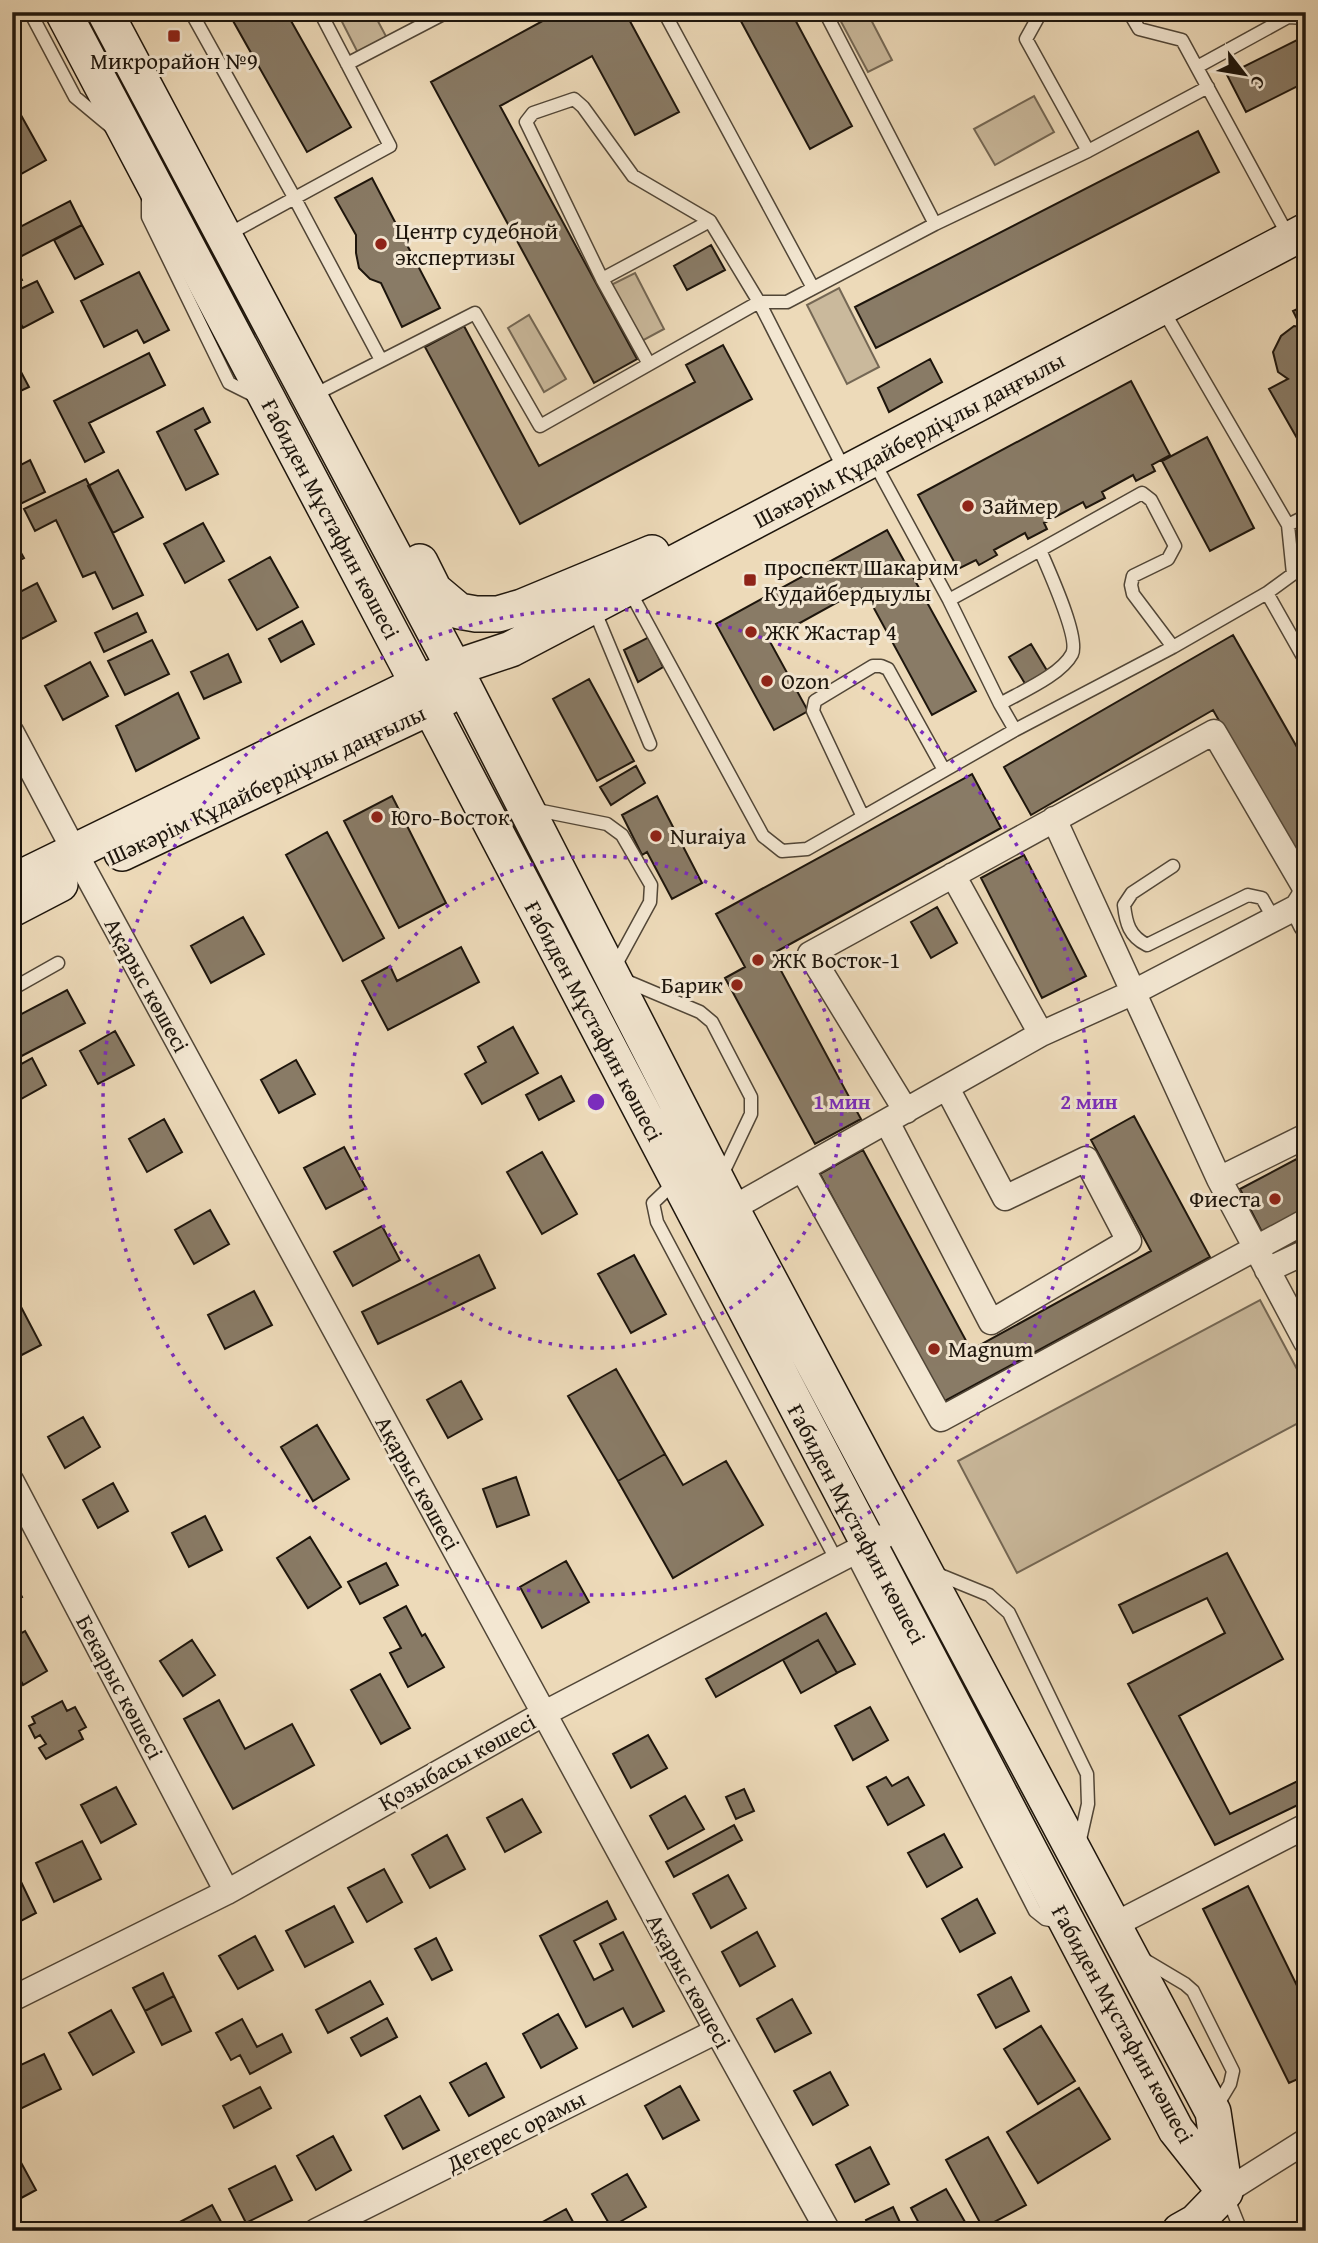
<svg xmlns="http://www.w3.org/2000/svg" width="1318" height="2243" viewBox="0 0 1318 2243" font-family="'Gentium Book Plus',serif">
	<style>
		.green { fill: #cab99c; stroke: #746754; stroke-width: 2 }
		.building { fill: #897b66; stroke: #1d150c; stroke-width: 2 }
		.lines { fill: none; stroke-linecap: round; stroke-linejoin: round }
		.lane-casing { stroke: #514637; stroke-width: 15 }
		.street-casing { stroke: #514637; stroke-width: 27 }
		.secondary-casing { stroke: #1d150c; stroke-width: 38 }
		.lane { stroke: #f3e7d2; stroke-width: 12 }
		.street { stroke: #f3e7d2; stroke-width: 24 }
		.secondary { stroke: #f3e7d2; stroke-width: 35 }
		.ring { fill: none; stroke: #7b2cbf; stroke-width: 3.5; stroke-dasharray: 3.5 7 }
		.poi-dot { fill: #8f2418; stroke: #f3e7d2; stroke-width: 2.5 }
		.labels { text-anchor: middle; stroke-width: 6; stroke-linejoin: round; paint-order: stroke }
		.poi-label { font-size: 23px; fill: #1d150c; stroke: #f3e7d2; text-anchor: start }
		.street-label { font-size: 23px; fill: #1d150c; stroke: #f3e7d2 }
		.centre { fill: #7b2cbf; stroke: #f3e7d2; stroke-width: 3.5 }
		.ring-label { font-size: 21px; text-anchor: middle; font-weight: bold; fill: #7b2cbf; stroke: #f3e7d2; stroke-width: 6; stroke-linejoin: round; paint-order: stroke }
	</style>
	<rect width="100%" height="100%" fill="#eddab9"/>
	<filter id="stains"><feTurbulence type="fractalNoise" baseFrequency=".00286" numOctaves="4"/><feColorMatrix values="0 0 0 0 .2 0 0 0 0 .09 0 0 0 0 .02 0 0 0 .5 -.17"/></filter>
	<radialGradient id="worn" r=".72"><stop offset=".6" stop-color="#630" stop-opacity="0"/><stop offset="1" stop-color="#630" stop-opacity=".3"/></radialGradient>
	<path class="green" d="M337,12H373L388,40L359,55Z
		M845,12H867L892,60L868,72L838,16Z
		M1034,96L1054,132L995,165L974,129Z
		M635,273L664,329L640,342L611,285Z
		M839,288L879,367L847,384L807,305Z
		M529,315L566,379L544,392L508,328Z
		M1260,1300L1306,1386V1419L1017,1573L958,1461Z"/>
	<path class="building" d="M228,12H286L351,127L307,152Z
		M559,12H625L679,112L635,135L592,56L500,106L637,359L594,383L431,82Z
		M736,12H791L852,126L810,149Z
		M1303,37L1306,42V82L1246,112L1227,75Z
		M17,108L46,160L12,179V110Z
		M1198,131L1219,172L876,348L855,307Z
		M372,178L440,308L402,327L381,283L370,279L359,268L356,253V235L335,198Z
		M70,201L82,225L12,261V231Z
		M82,225L103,264L75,279L54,240Z
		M711,245L725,270L687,290L674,266Z
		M12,261L22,280L12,285Z
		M139,272L169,330L144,343L137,330L104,347L81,301Z
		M37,281L53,312L23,328L12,308V293Z
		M1306,305V454L1269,389L1288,379L1278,372L1273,352L1281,336L1294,326L1301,327L1293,311Z
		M464,326L539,466L695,382L686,365L723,345L752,399L520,524L425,347Z
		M149,353L165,385L89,423L104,452L85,462L54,401Z
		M12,355L29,387L12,395Z
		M930,359L942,382L889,412L878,388Z
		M1131,381L1170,455L1152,465L1155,471L1136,481L1133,475L1102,492L1105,498L1086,508L1083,502L1044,523L1047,529L1028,539L1025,533L994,550L997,555L979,565L976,560L958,569L918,495Z
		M203,408L210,422L195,430L218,474L186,490L157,432Z
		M1207,437L1254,528L1210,551L1162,461Z
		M30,460L45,492L12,508V485L19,482L13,469Z
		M118,470L143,517L113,533L88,486Z
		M86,479L143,595L113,609L95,572L83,577L56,520L35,531L24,509Z
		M203,523L224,561L185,583L164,544Z
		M887,530L976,691L932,715L863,588L769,640L808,711L774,730L716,624Z
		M12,537L24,558L12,564Z
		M270,557L298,607L257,630L229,580Z
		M37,583L56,621L22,639L12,618V596Z
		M137,613L146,632L104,652L95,633Z
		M302,621L314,644L281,662L269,639Z
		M1233,635L1306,763V873L1213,710L1031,815L1004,767Z
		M649,637L663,667L638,682L624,650Z
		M152,640L169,674L125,695L108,661Z
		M1031,644L1049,674L1027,687L1009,657Z
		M228,654L241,682L204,699L191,672Z
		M90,662L108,696L63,720L45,686Z
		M589,679L634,761L597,781L553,699Z
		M178,693L199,738L136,771L116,726Z
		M636,766L645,783L611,805L600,787Z
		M972,774L1001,828L772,954L861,1119L815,1144L725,978L745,967L716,914Z
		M392,796L446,903L399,928L344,821Z
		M657,796L702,883L672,899L647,852L642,855L622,815Z
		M327,832L384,938L343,961L286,855Z
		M1024,855L1086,976L1042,998L981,878Z
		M937,907L957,943L931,958L911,922Z
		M243,917L264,954L211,983L191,946Z
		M461,947L479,982L388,1030L362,981L390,966L397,981Z
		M67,990L85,1023L12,1061V1019Z
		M513,1027L538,1073L482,1104L465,1074L486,1062L478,1047Z
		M115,1031L134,1065L98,1084L80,1051Z
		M32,1058L46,1085L12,1104V1069Z
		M296,1060L315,1094L279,1113L261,1080Z
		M561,1076L574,1101L539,1120L526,1095Z
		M1134,1116L1210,1257L943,1402L820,1174L863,1150L971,1350L1151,1251L1091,1140Z
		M164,1119L182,1152L147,1172L129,1139Z
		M344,1147L366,1188L326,1209L304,1168Z
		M542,1152L577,1214L542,1234L507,1172Z
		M1306,1154V1209L1262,1232L1240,1189Z
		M210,1210L229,1244L194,1264L175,1230Z
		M382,1226L400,1260L353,1286L334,1252Z
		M479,1255L495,1288L378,1344L362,1312Z
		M634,1255L666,1314L631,1333L598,1274Z
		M254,1291L272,1325L225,1349L208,1315Z
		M20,1305L41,1345L12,1360V1309Z
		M616,1369L665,1454L618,1481L568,1396Z
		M461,1381L482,1419L448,1438L427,1400Z
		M83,1417L100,1447L65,1468L48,1437Z
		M317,1425L349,1479L313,1501L281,1447Z
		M665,1454L683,1485L726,1461L763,1525L673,1578L618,1481Z
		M516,1477L529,1515L497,1527L483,1489Z
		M113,1483L128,1511L98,1528L83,1500Z
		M205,1516L222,1550L189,1567L172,1533Z
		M310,1537L341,1587L308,1608L277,1558Z
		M1227,1553L1283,1659L1179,1716L1230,1814L1306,1777V1801L1215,1845L1128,1684L1225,1633L1207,1598L1133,1633L1119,1605Z
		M566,1561L589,1602L542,1628L520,1587Z
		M386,1563L398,1585L360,1604L348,1582Z
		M12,1578L22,1597L12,1602Z
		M406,1606L422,1636L425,1634L444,1667L408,1687L390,1653L401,1648L384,1618Z
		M826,1613L855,1664L837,1673L818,1640L716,1697L706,1679Z
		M25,1631L47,1671L23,1685L12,1664V1638Z
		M192,1640L215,1675L183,1696L160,1661Z
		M818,1640L837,1673L801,1693L783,1660Z
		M380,1674L410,1728L381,1744L351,1690Z
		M219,1700L245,1749L292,1724L314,1765L233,1809L184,1719Z
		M62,1701L67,1711L75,1707L86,1727L79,1731L83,1739L46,1759L39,1748L46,1744L40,1735L35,1738L29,1726L35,1723L32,1717Z
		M870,1707L888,1740L853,1760L835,1726Z
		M648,1735L667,1768L631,1788L613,1754Z
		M886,1777L892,1786L908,1777L924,1805L888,1825L867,1787Z
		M116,1787L136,1824L101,1843L81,1805Z
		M744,1789L754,1811L736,1819L726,1797Z
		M685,1796L704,1829L668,1849L650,1816Z
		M522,1799L541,1832L505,1852L487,1818Z
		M734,1825L742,1840L674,1877L666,1862Z
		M944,1834L962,1867L927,1887L908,1853Z
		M447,1835L465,1869L430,1888L412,1855Z
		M82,1841L101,1879L54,1902L36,1863Z
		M12,1863L36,1913L17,1923L12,1914Z
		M384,1869L402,1902L367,1922L348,1888Z
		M728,1875L746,1908L711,1928L693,1894Z
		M1248,1886L1306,2004L1305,2088L1300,2078L1289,2083L1203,1909Z
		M977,1899L995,1933L960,1952L942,1919Z
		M607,1901L616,1919L574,1941L594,1980L613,1970L600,1944L623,1932L664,2011L633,2027L623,2008L586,2027L540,1936Z
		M334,1906L353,1942L305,1967L286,1931Z
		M757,1932L775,1966L740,1986L722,1952Z
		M255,1936L273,1970L238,1989L219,1956Z
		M436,1938L452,1970L432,1980L415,1949Z
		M163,1973L174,1996L145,2011L133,1988Z
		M1011,1977L1029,2011L996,2028L978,1995Z
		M370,1981L383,2004L328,2033L316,2010Z
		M174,1996L191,2031L162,2045L145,2011Z
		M792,1999L811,2033L775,2052L757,2019Z
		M111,2010L134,2052L93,2075L69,2033Z
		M558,2014L577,2048L541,2068L523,2034Z
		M387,2018L397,2037L361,2056L351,2038Z
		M242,2019L257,2047L282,2034L291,2052L250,2074L240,2055L231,2060L216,2033Z
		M1041,2026L1075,2081L1038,2104L1004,2049Z
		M44,2054L61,2089L14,2112L12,2069Z
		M486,2063L504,2097L469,2116L450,2083Z
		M830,2072L848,2105L813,2125L794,2091Z
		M680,2086L699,2120L663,2139L645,2106Z
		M260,2087L271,2108L234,2128L223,2106Z
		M1079,2088L1110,2139L1038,2183L1007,2132Z
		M420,2096L439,2130L403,2149L385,2116Z
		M333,2136L351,2170L316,2190L297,2156Z
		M988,2137L1026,2205L983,2228L946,2160Z
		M12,2146L36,2190L12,2203Z
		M870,2147L889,2184L855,2202L836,2165Z
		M275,2166L292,2200L246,2223L229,2189Z
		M627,2174L646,2207L611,2227L592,2194Z
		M946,2189L965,2222L950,2231H923L911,2208Z
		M212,2205L226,2231H180L176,2224Z
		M893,2207L904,2231H871L866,2220Z
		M566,2209L578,2231H531L530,2229Z"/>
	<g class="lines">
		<g class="lane-casing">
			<path id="lane" d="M30,12L75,97L111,127
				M191,12L294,197L381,360
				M664,12L813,288
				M825,12L935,224
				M1041,12L1026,39L1088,151L1208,87
				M1129,12L1139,29L1182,40L1290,239
				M347,64L447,12
				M1197,67L1288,17L1306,18
				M148,196V217L229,383L257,397
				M227,235L390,146L320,12
				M602,279L526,122L533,113L574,99L583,107L633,176L710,221
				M1163,310L1288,525
				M649,364L602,279L710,221L759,302H787L935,224L1088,151
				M312,396L475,313L540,426L759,302L845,471
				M874,462L949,600L1040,550
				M628,588L763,836L782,851L807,849L1015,730L1173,647L1267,593L1306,662
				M1267,593L1293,574L1288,525L1306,516
				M949,600L1000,704
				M593,607L650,744
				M1015,730L1000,704C1021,692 1061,675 1072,654C1080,638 1048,569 1040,550L1142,493L1151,500L1175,546L1168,559L1133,576L1131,585L1133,594L1173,647
				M532,809L607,824L622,835L651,885L650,902L613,970
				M863,817L813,711L815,701L873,666H881L888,669L944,770
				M1173,866L1132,893L1124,905C1126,923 1129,936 1147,945L1248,895L1262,898L1274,919
				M624,980L700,1012L712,1022L751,1097V1114L721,1177
				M12,989L58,963
				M675,1182L653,1203L657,1222L837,1561
				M851,1553L1035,1911L1045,1919L1060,1922
				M935,1573L989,1595L1009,1613L1087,1774L1088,1804L1079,1844
				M1143,1959L1185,1984L1193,1991L1233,2071L1230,2084L1215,2109
				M1227,2196L1241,2231"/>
		</g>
		<g class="street-casing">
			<path id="street" d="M12,733L85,871L717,2031L828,2231
				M1054,819L1219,1179L1306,1136
				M953,875L1041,1034
				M906,1111L810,954L1214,732L1305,888L1304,896L1297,907
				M887,1122L991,1322L1129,1241L1086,1159L1005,1198L947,1088
				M803,1170L941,1419L1306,1221
				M1219,1179L1306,1342
				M717,1217L1041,1034L1134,992L1297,907L1306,925
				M1267,1270L1306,1252
				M12,1482L227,1892
				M1114,1925L1306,1826
				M12,1999L227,1892L543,1714L883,1537
				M1225,2192L1306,2141
				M316,2231L717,2031"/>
		</g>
		<g class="secondary-casing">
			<path id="secondary" d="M63,12L418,684L1176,2130L1225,2192
				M105,12L464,687L732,1210L1213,2112L1225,2192
				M420,562L434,590L459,611L476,614H498L522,607L652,553
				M122,853L430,707L450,695
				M12,882L418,684L454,668L511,649L1306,231
				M12,909L60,884
				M1180,2231L1196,2222L1225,2192"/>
		</g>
		<use href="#lane" class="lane"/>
		<use href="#street" class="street"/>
		<use href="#secondary" class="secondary"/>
	</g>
	<g class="ring">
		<circle cx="596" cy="1102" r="246"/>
		<circle cx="596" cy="1102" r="493"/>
	</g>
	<g class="poi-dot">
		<rect x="167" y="29" width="14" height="14" rx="3.5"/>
		<circle cx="381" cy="244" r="7"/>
		<circle cx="968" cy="506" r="7"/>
		<rect x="743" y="573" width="14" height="14" rx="3.5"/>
		<circle cx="751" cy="632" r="7"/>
		<circle cx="767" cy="681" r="7"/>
		<circle cx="377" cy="817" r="7"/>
		<circle cx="656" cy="836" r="7"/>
		<circle cx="758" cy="960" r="7"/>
		<circle cx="737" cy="985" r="7"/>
		<circle cx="1275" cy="1199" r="7"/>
		<circle cx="934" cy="1349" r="7"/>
	</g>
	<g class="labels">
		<g class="poi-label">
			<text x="174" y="69" text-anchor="middle">Микрорайон №9</text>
			<text x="395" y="239">Центр судебной<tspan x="395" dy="26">экспертизы</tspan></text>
			<text x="982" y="514">Займер</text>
			<text x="764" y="575">проспект Шaкaрим<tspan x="764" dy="26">Кудайбердыулы</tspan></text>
			<text x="765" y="640">ЖК Жастар 4</text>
			<text x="781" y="689">Ozon</text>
			<text x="391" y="825">Юго-Восток</text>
			<text x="670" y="844">Nuraiya</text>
			<text x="772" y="968">ЖК Восток-1</text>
			<text x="723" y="993" text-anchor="end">Барик</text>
			<text x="1261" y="1207" text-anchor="end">Фиеста</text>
			<text x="948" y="1357">Magnum</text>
		</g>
		<g class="street-label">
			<text transform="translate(909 440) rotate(-28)" y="8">Шәкәрім Құдайбердіұлы даңғылы</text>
			<text transform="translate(331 519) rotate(62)" y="8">Ғабиден Мұстафин көшесі</text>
			<text transform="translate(266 785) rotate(-25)" y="8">Шәкәрім Құдайбердіұлы даңғылы</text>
			<text transform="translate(147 985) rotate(61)" y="8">Ақарыс көшесі</text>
			<text transform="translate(594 1021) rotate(62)" y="8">Ғабиден Мұстафин көшесі</text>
			<text transform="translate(418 1483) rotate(61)" y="8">Ақарыс көшесі</text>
			<text transform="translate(857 1524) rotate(62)" y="8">Ғабиден Мұстафин көшесі</text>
			<text transform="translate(120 1687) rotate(62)" y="8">Бекарыс көшесі</text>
			<text transform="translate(457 1762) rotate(-29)" y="8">Қозыбасы көшесі</text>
			<text transform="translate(689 1981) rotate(61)" y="8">Ақарыс көшесі</text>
			<text transform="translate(1123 2024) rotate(61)" y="8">Ғабиден Мұстафин көшесі</text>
			<text transform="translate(516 2131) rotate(-27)" y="8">Дегерес орамы</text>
		</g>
	</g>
	<circle cx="596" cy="1102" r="10" class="centre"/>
	<g class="ring-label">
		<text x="842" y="1109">1 мин</text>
		<text x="1089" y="1109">2 мин</text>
	</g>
	<rect width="1318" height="2243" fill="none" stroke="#eddab9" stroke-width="42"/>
	<rect x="14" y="14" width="1290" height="2215" fill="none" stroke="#1d150c" stroke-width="3.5"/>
	<rect x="21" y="21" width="1276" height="2201" fill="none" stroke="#1d150c" stroke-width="2"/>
	<g transform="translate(1244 74) rotate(121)" stroke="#f3e7d2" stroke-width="5" paint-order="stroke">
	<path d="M0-5L12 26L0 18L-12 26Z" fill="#1d150c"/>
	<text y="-10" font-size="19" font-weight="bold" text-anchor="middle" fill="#1d150c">С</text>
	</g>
	<rect width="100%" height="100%" filter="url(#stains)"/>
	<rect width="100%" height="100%" fill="url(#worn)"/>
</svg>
